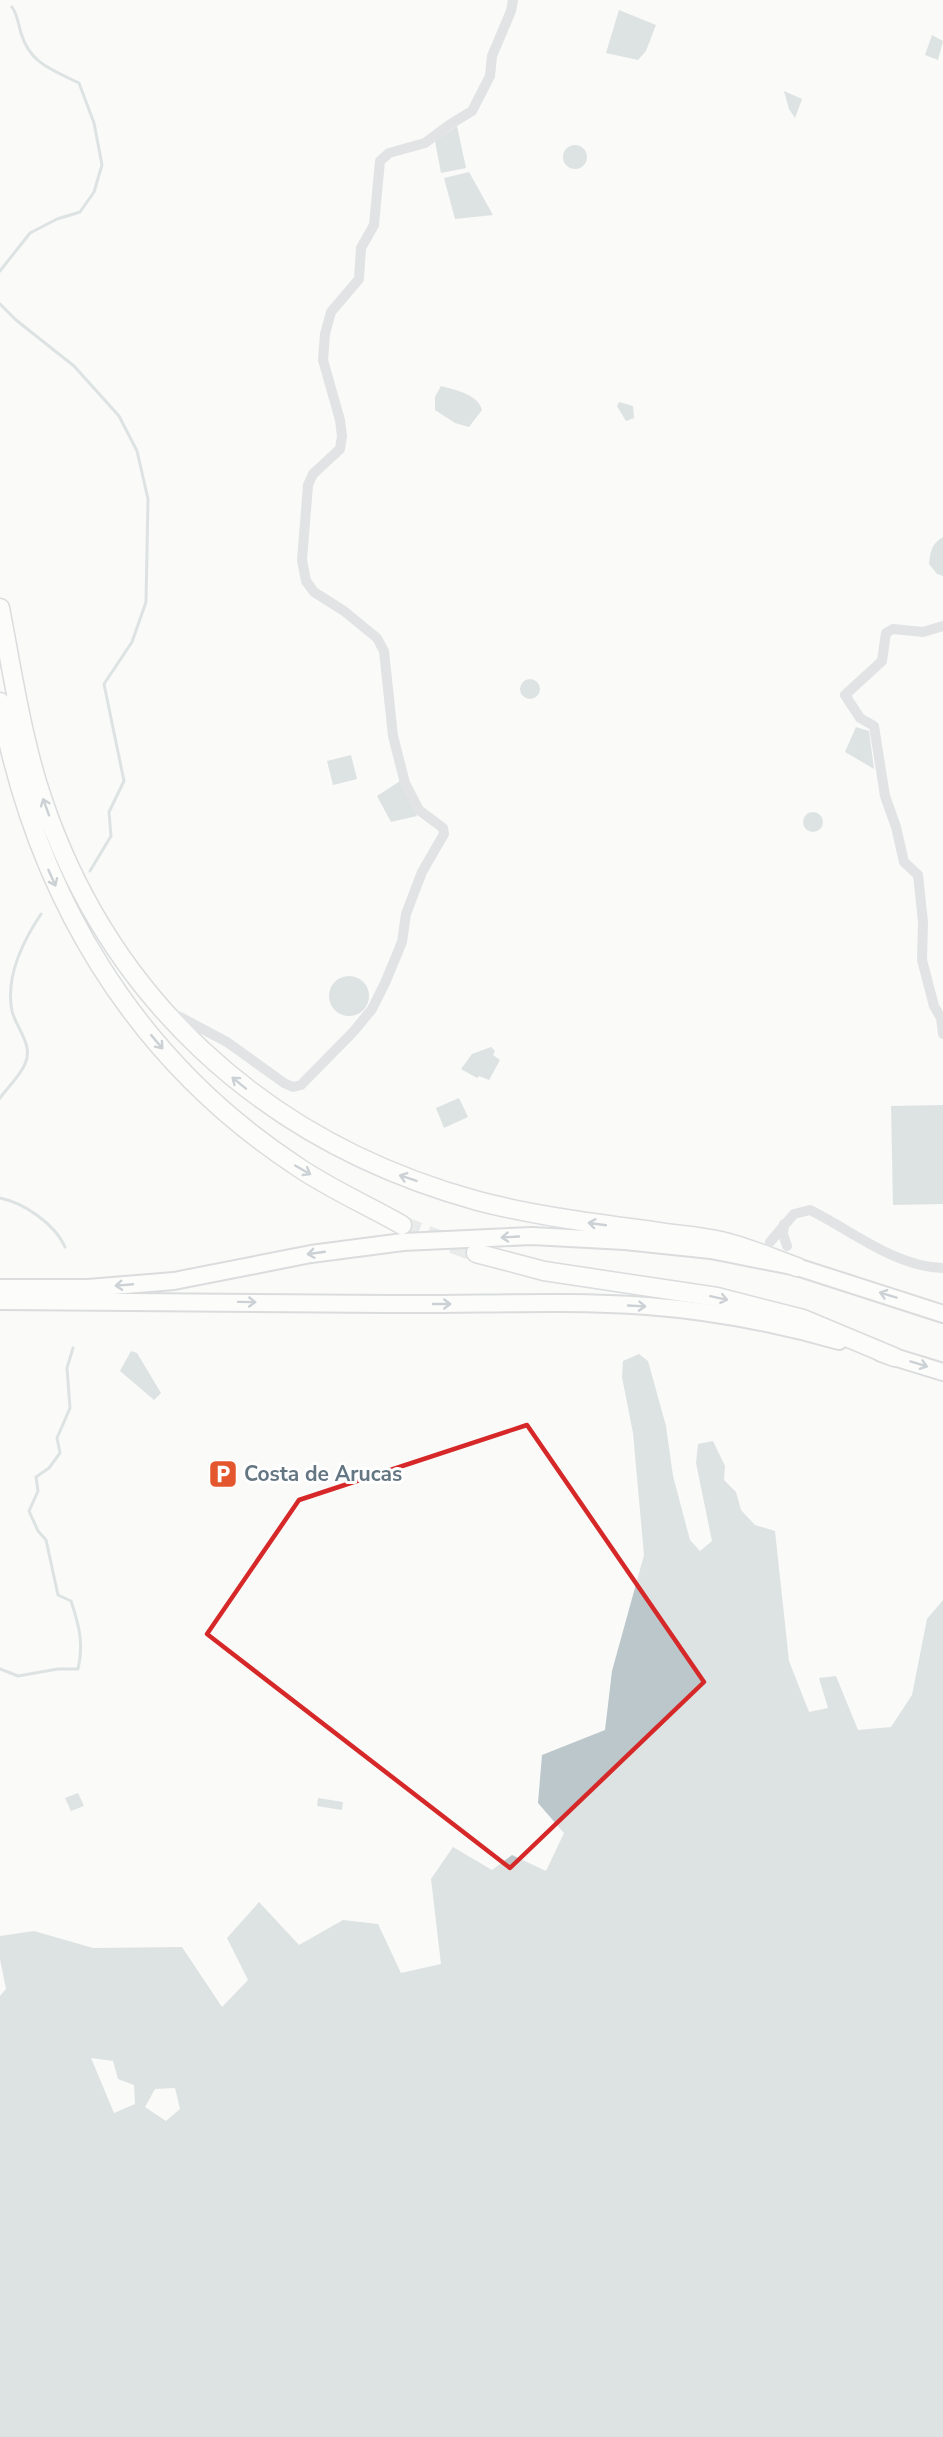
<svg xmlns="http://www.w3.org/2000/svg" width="943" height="2437" viewBox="0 0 943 2437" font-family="'Nunito Sans',sans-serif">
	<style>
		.water { fill: #bbc7cb; fill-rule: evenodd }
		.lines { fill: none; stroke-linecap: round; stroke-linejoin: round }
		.stream { stroke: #bbc7cb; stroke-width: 3 }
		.motorway-tunnel { stroke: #d5d9db; stroke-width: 18; stroke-dasharray: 18 9; stroke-linecap: butt }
		.trunk-casing { stroke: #b4b9bd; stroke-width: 20 }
		.motorway-casing { stroke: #b4b9bd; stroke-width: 21 }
		.minor { stroke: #c3c8cc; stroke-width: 10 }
		.trunk { stroke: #fff; stroke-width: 16 }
		.motorway { stroke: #fff; stroke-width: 18 }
		.oneway { stroke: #939fa8 }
		.marked { fill: none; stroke: #d62828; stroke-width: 4.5; stroke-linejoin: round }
		.labels { text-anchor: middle; stroke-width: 6; stroke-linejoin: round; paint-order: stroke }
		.poi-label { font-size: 21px; font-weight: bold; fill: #657683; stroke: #fff; text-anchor: start }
	</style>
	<rect width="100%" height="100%" fill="#fafaf8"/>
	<path class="water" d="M619,10L656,25L646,51L638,60L606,53Z
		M932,35L943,41L938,60L925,55Z
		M784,91L802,99L795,118L789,109Z
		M457,126L466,168L441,173L435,141Z
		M563 157a12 12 0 1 1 24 0a12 12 0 1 1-24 0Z
		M469,172L493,215L455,219L444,178Z
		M441,386C455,390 478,394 482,410L469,427L455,423L435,410V397Z
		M619,402L633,406L634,418L626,421L617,406Z
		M943,537V576L937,574L929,564C930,552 932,543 943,537Z
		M520 689a10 10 0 1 1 20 0a10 10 0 1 1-20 0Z
		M856,727L869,731L874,769L845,752Z
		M351,755L357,779L333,785L327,761Z
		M400,781L417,816L391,822L377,796Z
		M803 822a10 10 0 1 1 20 0a10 10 0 1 1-20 0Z
		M329 996a20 20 0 1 1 40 0a20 20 0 1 1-40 0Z
		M491,1047L495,1051L493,1055L500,1060L489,1080L479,1076L477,1078L461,1069L472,1054Z
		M459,1098L468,1117L444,1128L436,1108Z
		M943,1105V1204L893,1205L891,1106Z
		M131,1351L137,1353L161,1393L154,1400L120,1371Z
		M639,1354L648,1361L666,1426L673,1476L690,1540L700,1551L712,1541L696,1463L698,1444L713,1441L725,1466L724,1480L736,1492L741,1510L755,1525L775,1531L789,1661L809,1712L828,1708L819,1678L836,1676L858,1730L891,1727L912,1695L927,1619L943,1600V2437H0V1996L6,1989L0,1959V1936L34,1931L93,1948L182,1947L222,2007L248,1980L227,1938L259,1902L299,1945L343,1920L378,1924L401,1973L441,1964L431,1879L453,1847L492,1870L512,1855L546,1871L564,1833L538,1803L542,1755L605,1730L612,1671L644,1555L633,1433L622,1377L623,1361ZM91,2058L113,2061L118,2079L134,2085L135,2104L114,2113ZM175,2088L180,2109L166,2121L145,2107L155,2089Z
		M78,1793L84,1806L71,1811L65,1798Z
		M318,1798L343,1802L342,1810L317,1806Z"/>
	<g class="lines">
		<path class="stream" d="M0,271L30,233L57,219L80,212L94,192L102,165L94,123L79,83C53,70 30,64 21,33C18,23 18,16 12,7
			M0,304L16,320L74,366L119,416L137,451L148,499L146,602L132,642L104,684L124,781L109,812L111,836L90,871
			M0,1098C8,1087 20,1076 25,1064C34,1045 16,1028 12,1011C5,977 23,941 41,914
			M0,1198C24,1203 55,1224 65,1247
			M0,1669L18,1676L58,1669H78C84,1644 79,1625 71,1601L58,1595L46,1540L38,1531L29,1511L38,1491L36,1477L49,1468L60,1453L57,1438L70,1408L67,1368L73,1348"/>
		<path class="motorway-tunnel" d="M402,1225L476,1253"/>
		<g class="trunk-casing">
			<path id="trunk" d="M0,1288H88L174,1281L311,1254L403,1242L532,1236L625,1241L711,1250L797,1267L943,1314
				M0,1301C130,1301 260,1304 389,1304C475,1305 562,1300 647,1306C713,1311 776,1323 839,1341
				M881,1353L943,1372"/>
		</g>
		<g class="motorway-casing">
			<path id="motorway" d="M0,608C11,665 20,725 37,782C103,996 263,1142 478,1201C535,1216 595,1223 653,1231C676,1235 699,1236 721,1241C747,1247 772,1258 797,1267
				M0,702C35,893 132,1057 295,1165C328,1188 367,1205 402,1225
				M476,1253L544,1271L717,1297L803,1319L894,1357"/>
		</g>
		<path class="minor" d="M943,626L923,632L893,629L886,633L882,661L845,695L860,718L874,726L885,796L896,827L904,862L918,875L923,922L922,960L934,1006L941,1018L943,1034
			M178,1016L227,1042L284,1083L293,1087L301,1085L354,1031L372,1009L385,983L402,942L406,914L422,872L444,834L443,828L419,810L405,783L393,736L384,651L377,638L344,611L314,592L306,581L302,560L308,485L313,474L340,449L342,436L340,420L323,360L325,334L331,312L359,279L361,248L374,225L380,161L389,153L425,143L449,125L472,111L490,76L492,56L511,11L513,0
			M784,1224L783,1234L787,1246
			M770,1242L794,1214L810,1210C851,1230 895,1267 943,1268"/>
		<use href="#trunk" class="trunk"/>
		<use href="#motorway" class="motorway"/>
	</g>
	<defs><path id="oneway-shaft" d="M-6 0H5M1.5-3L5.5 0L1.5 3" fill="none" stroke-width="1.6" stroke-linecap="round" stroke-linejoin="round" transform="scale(1.5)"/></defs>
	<g class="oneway">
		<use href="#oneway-shaft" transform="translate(46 807) rotate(-110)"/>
		<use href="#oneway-shaft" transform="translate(52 878) rotate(66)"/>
		<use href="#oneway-shaft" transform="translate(157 1042) rotate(50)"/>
		<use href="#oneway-shaft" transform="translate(239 1083) rotate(-141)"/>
		<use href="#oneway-shaft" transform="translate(303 1170) rotate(30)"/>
		<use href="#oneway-shaft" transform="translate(408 1178) rotate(-162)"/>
		<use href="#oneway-shaft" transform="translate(597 1224) rotate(-172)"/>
		<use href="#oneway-shaft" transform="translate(510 1237) rotate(177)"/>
		<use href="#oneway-shaft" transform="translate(316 1253) rotate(172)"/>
		<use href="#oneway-shaft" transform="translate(124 1285) rotate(175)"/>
		<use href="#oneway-shaft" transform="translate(888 1295) rotate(-163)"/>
		<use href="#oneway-shaft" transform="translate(719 1298) rotate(12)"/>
		<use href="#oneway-shaft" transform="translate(247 1302) rotate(1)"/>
		<use href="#oneway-shaft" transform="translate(442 1304)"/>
		<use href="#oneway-shaft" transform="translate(637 1306) rotate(3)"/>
		<use href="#oneway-shaft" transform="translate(919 1364) rotate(17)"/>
	</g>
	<path d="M0 0H943V2437H0ZM527,1425L704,1682L510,1868L207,1634L299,1500Z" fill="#fafaf8" fill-opacity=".55" fill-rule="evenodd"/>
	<path class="marked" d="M527,1425L704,1682L510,1868L207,1634L299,1500Z"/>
	<defs>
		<g id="parking-square" transform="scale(1.5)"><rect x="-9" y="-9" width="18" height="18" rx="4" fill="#e4572e" stroke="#fff"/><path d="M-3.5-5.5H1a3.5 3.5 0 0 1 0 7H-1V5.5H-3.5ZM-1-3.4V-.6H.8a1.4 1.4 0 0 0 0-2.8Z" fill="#fff"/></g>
	</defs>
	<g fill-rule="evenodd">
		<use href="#parking-square" x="223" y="1474"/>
	</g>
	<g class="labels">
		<g class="poi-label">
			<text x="244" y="1481">Costa de Arucas</text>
		</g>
	</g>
</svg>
